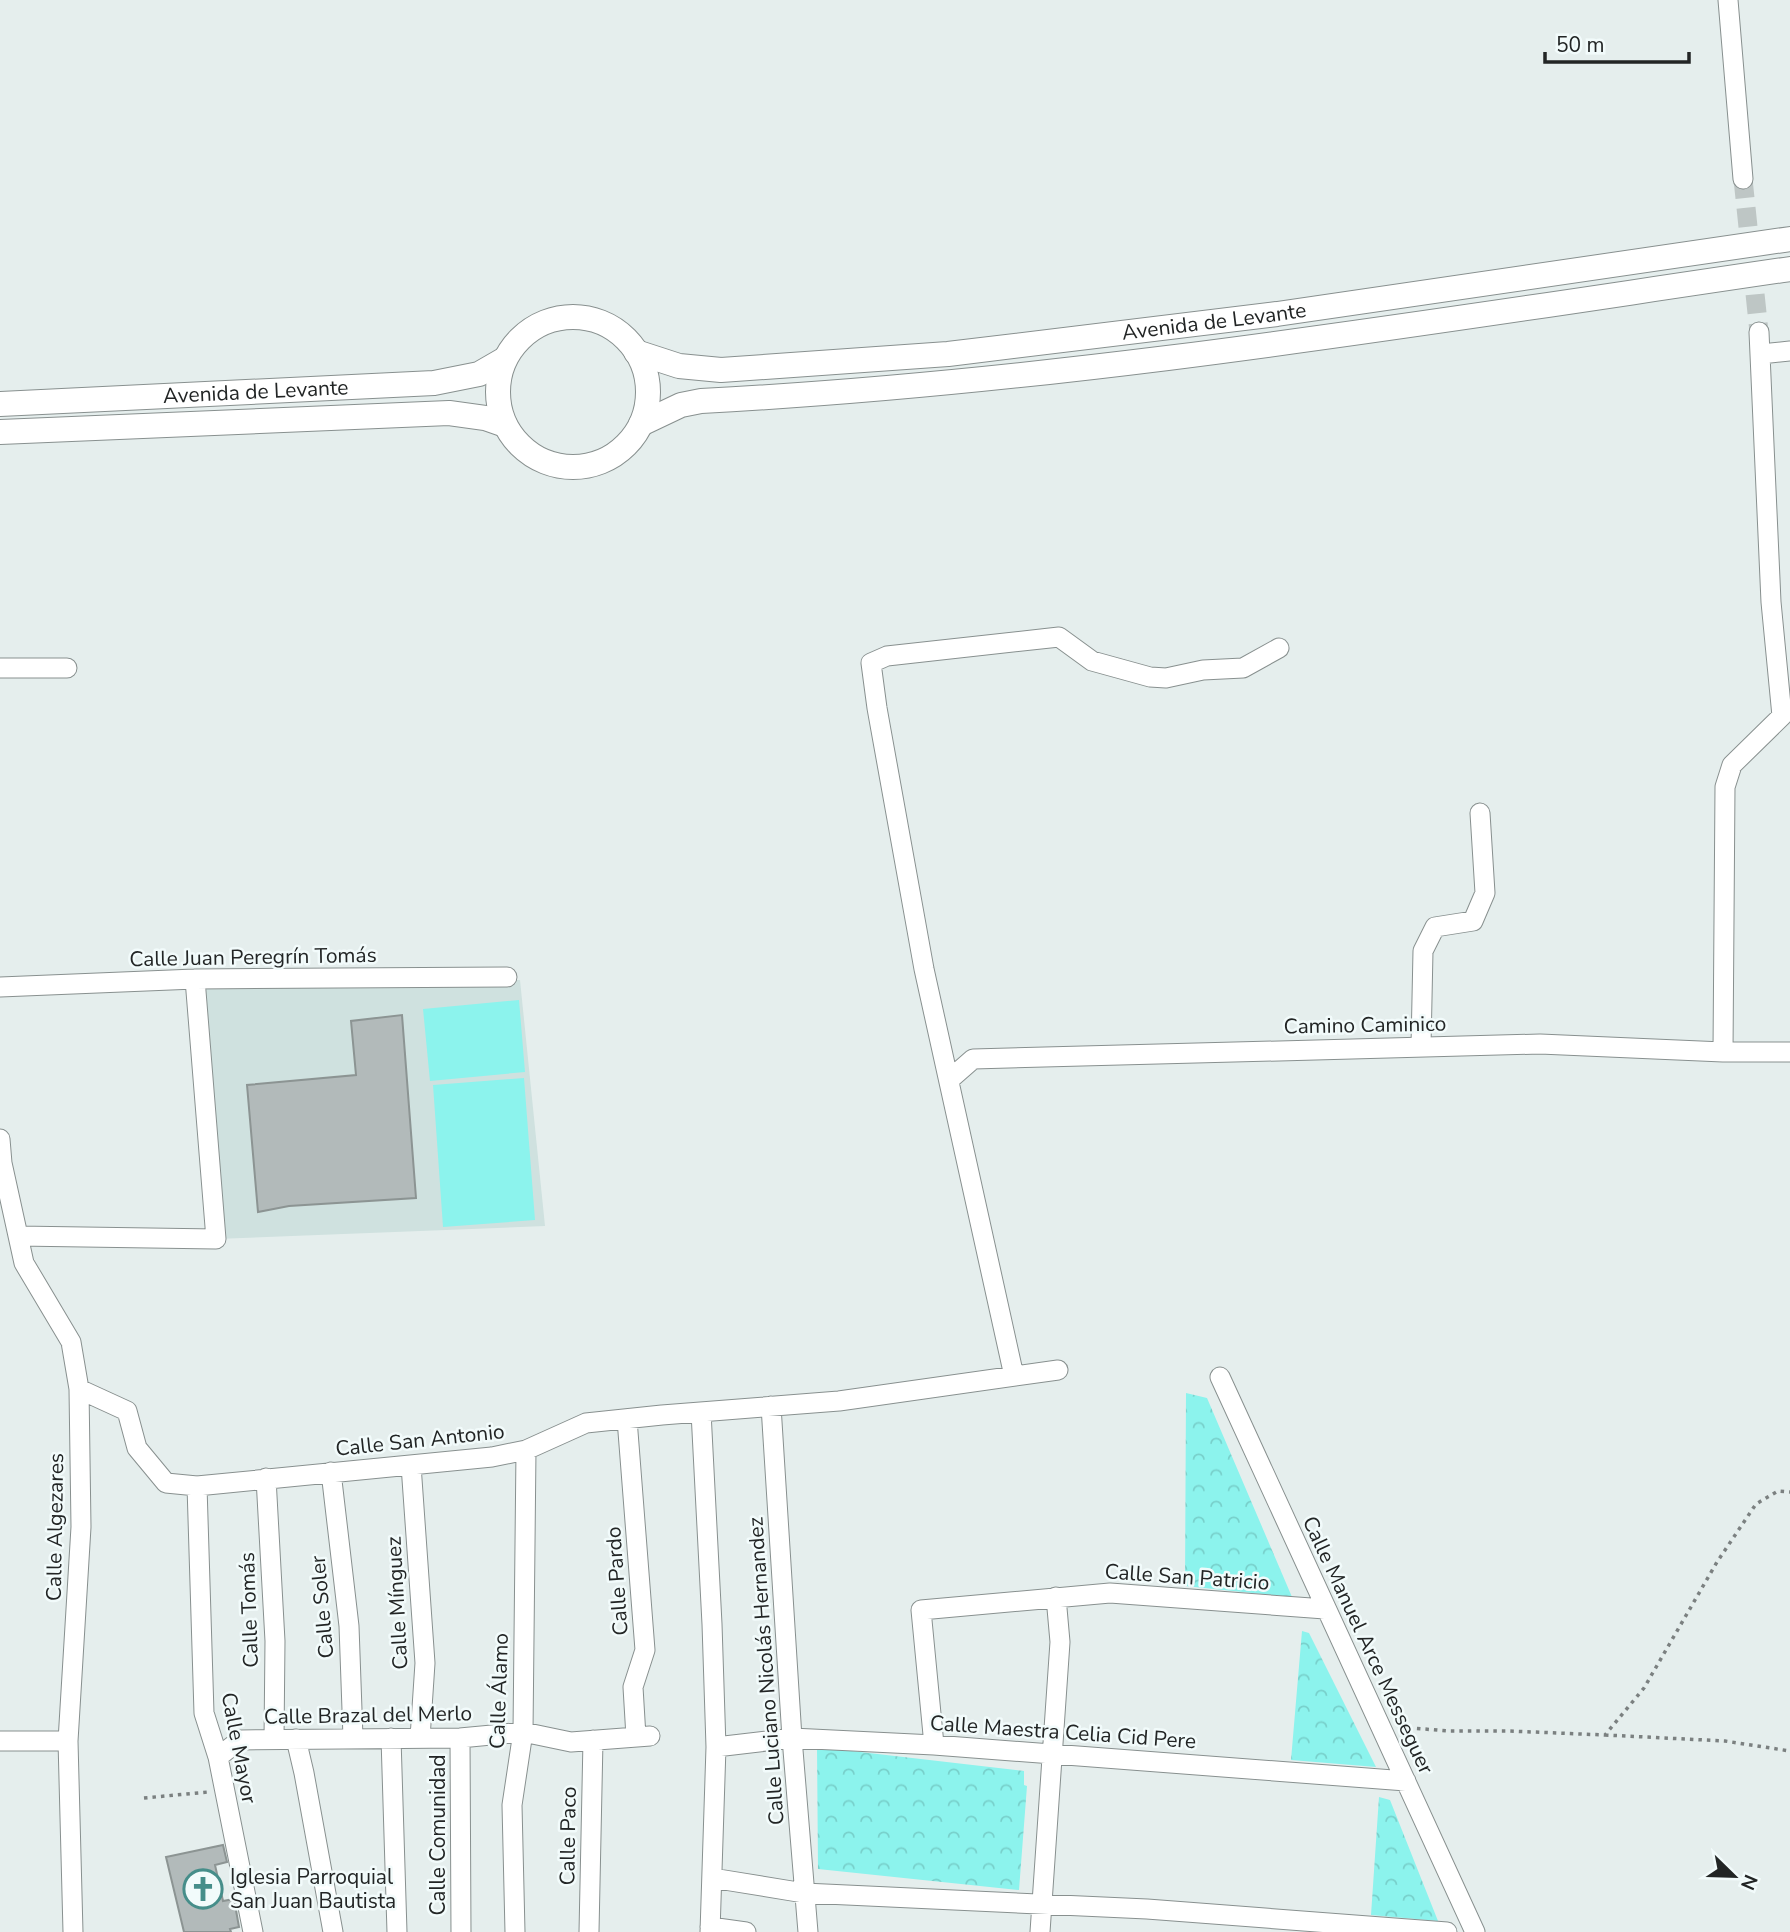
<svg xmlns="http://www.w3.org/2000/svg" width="1790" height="1932" viewBox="0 0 1790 1932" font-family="'Nunito Sans',sans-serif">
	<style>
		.built { fill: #cfe1df }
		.park { fill: url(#park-crowns) }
		.pitch { fill: #8cf3ed }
		.building { fill: #b2baba; stroke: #8c9493; stroke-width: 2 }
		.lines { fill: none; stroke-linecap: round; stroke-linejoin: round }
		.minor-tunnel { stroke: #bec6c5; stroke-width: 19; stroke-dasharray: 19 10; stroke-linecap: butt }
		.minor-casing { stroke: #88908f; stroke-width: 21 }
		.major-casing { stroke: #88908f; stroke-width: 26 }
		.path { stroke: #7b8080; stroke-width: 3.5; stroke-dasharray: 3.5 5; stroke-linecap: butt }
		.minor { stroke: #fff; stroke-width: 19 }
		.major { stroke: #fff; stroke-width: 24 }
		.labels { text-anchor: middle; stroke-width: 5; stroke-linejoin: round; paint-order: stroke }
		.street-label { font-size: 21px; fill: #222525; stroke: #f2fbfb }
		.poi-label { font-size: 21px; fill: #222525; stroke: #f2fbfb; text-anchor: start }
	</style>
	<defs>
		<pattern id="park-crowns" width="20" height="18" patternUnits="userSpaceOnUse" patternTransform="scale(1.75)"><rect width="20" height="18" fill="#8cf3ed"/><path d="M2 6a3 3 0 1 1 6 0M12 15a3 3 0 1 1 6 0" fill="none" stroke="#78d0cb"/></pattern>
	</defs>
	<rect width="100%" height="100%" fill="#e5eeed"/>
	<path class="built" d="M195,979L520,980L545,1226L216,1239Z"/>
	<path class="park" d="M1186,1393L1207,1398L1292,1597L1185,1586Z
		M1302,1631L1309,1633L1376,1767L1291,1760Z
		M817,1747L1024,1771V1785L1027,1786L1019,1890L818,1869Z
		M1379,1797L1390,1800L1438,1921L1371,1915Z"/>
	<path class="pitch" d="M519,1000L525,1072L430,1081L423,1009Z
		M524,1078L535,1220L443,1227L433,1085Z"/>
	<path class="building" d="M402,1015L416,1198L289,1206L258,1212L247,1085L356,1075L351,1021Z
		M223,1845L227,1862L215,1865L223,1901L234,1899L239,1927L230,1929L231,1932H184L166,1857Z"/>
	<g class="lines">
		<path class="minor-tunnel" d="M1743,179L1759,332"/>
		<g class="minor-casing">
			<path id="minor" d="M1728,0L1743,179
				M1761,354L1790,351
				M0,668H67
				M0,987L195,979L507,977
				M1421,1046L1423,951L1435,927L1473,921L1485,893L1480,813
				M1723,1052L1725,787L1732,765L1782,716L1771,602L1759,332
				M949,1080L973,1059L1540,1044L1723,1052H1790
				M0,1139L2,1163L24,1263L71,1342L79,1389L81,1527L68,1741L73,1932
				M18,1236L216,1239L195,979
				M1014,1376L924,969L877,708L871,663L887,656L1059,637L1092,661L1150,677L1166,678L1203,670L1243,668L1279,648
				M1220,1377L1475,1932
				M79,1389L127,1411L137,1448L166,1483L197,1486L492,1457L526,1450L586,1423L662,1415L839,1401L1058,1370
				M771,1406L792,1738L808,1932
				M701,1412L712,1624L716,1747L710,1932
				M627,1419L645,1650L633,1687L636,1737
				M411,1465L425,1663L420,1738
				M331,1472L349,1626L353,1738
				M266,1478L275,1641L274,1739
				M197,1486L204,1713L218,1757L253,1932
				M391,1738L397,1932
				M460,1738L461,1932
				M296,1739L304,1773L333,1932
				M0,1741H68
				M934,1745L921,1610L1110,1593L1325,1609
				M716,1747L792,1738L934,1745L1406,1781
				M218,1757L240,1740L460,1738L523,1732L571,1742L650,1736
				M712,1878L804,1893L1147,1909L1447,1932
				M710,1927L746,1932
				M515,1932L512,1805L523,1732L526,1450
				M589,1932L593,1740
				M1040,1932L1060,1642L1056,1597"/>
		</g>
		<g class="major-casing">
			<g id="major">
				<circle cx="573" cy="392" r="75"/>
				<path id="s1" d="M636,352L679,366L721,370L948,354L1277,314L1790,239"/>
				<path id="s2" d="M0,404L434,383L479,374L505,359"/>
				<path d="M641,424L681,405L701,401C1067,382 1428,322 1790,269"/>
				<path d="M0,432L449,413L485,418L505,425"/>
			</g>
		</g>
		<path class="path" d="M1400,1727L1448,1731H1509L1605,1735L1644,1688L1717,1562L1756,1504L1778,1491L1790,1492
			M1605,1735L1725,1741L1790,1751
			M144,1798L208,1792"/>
		<use href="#minor" class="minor"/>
		<use href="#major" class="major"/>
	</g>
	<defs>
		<g id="church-ring" transform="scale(2.0125)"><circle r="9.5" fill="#f2fbfb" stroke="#468e8a" stroke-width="1.5"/><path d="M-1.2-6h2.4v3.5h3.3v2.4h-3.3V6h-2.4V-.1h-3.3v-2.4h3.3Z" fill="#468e8a"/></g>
	</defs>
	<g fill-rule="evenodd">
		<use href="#church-ring" x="203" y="1889"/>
	</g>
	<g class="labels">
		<g class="street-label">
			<text dy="7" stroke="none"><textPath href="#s1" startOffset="583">Avenida de Levante</textPath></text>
			<text dy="7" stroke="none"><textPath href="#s2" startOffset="256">Avenida de Levante</textPath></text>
			<text transform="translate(253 957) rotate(-1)" y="7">Calle Juan Peregrín Tomás</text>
			<text transform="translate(1365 1025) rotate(-1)" y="7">Camino Caminico</text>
			<text transform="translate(420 1440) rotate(-6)" y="7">Calle San Antonio</text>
			<text transform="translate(55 1527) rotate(-89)" y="7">Calle Algezares</text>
			<text transform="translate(1187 1577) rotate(4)" y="7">Calle San Patricio</text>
			<text transform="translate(617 1581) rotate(-94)" y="7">Calle Pardo</text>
			<text transform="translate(397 1603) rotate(-93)" y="7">Calle Mínguez</text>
			<text transform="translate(322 1607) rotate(-95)" y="7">Calle Soler</text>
			<text transform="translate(249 1610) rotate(-92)" y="7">Calle Tomás</text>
			<text transform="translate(1368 1645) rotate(65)" y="7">Calle Manuel Arce Messeguer</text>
			<text transform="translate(766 1671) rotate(-94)" y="7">Calle Luciano Nicolás Hernandez</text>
			<text transform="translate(499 1691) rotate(-88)" y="7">Calle Álamo</text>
			<text transform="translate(368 1715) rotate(-1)" y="7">Calle Brazal del Merlo</text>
			<text transform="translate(1063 1732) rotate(4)" y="7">Calle Maestra Celia Cid Pere</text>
			<text transform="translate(239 1748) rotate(79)" y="7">Calle Mayor</text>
			<text transform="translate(438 1835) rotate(-90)" y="7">Calle Comunidad</text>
			<text transform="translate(568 1836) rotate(-89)" y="7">Calle Paco</text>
		</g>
		<g class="poi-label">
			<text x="230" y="1884">Iglesia Parroquial<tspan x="230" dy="24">San Juan Bautista</tspan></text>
		</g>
	</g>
	<g transform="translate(1734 1876) rotate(113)" stroke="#f2fbfb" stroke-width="5" paint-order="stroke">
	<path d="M0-5L12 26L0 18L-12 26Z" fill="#222525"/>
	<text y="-10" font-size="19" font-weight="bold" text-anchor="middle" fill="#222525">N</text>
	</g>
	<path d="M1545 52v10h144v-10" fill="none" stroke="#222525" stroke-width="3.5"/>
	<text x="1556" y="52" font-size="21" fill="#222525" stroke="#f2fbfb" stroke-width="5" paint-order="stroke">50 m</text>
</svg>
